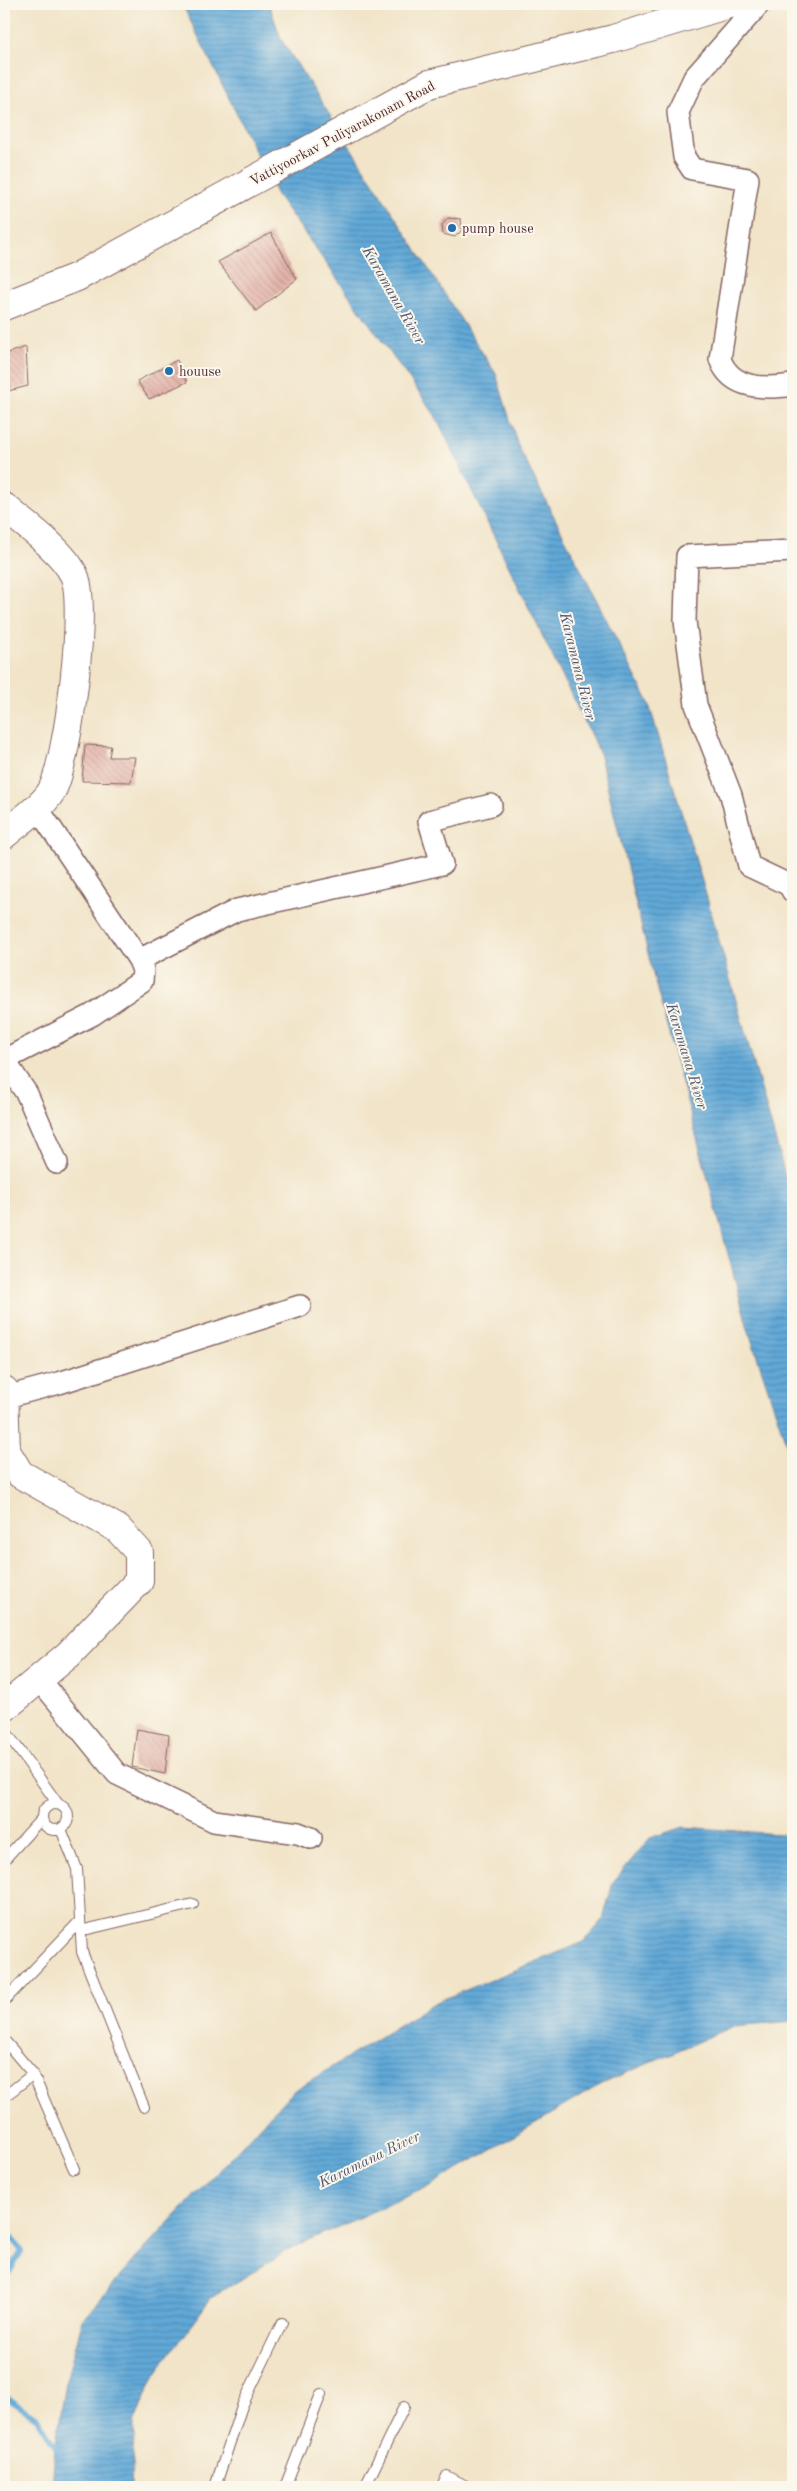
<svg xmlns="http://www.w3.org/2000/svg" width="797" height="2491" viewBox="0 0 797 2491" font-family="'Old Standard TT',serif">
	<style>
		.water { fill: url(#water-rules); stroke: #566482 }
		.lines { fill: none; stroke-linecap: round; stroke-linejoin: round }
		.stream { stroke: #61a9d8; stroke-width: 5.5 }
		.building { fill: url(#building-back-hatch) }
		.lane-casing { stroke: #846462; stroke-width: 12 }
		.street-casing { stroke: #846462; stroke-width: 24 }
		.secondary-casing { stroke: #846462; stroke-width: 30 }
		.lane { stroke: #fff; stroke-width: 10 }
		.street { stroke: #fff; stroke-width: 21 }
		.secondary { stroke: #fff; stroke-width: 28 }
		.poi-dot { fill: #1f6fb2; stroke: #fbf7ec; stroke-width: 2 }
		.labels { text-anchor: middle; stroke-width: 4; stroke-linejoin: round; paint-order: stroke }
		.street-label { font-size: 14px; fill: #4a1f2b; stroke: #fbf7ec }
		.poi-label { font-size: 14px; fill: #4a1f2b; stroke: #fbf7ec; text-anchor: start }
		.water-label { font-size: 15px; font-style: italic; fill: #535670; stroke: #fbf7ec }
	</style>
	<defs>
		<pattern id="water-rules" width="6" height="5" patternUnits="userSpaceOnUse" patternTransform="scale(1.25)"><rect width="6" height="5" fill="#61a9d8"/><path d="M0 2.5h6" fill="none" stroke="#5289af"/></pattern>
		<pattern id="building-back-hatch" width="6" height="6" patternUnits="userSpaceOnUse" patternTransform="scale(1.25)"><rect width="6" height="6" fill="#e1aca1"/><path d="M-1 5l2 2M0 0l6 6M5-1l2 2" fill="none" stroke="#b88b83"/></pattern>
	</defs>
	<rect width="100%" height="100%" fill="#fbf7ec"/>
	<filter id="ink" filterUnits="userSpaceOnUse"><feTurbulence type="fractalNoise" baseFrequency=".02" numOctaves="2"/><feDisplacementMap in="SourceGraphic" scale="10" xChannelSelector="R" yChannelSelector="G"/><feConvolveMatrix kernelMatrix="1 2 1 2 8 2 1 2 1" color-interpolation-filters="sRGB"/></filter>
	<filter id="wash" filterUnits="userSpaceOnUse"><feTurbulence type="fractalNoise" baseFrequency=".0096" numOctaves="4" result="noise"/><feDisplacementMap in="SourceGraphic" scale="20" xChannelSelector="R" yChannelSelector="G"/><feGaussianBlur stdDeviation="1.12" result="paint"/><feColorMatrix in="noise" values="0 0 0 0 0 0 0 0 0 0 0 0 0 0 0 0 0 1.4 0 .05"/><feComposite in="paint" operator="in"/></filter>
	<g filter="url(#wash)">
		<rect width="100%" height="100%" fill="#f1e4c8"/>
		<path class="water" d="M182,4H269L281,39L496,374L518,446L648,701L705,891L780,1156L793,1210V1464L749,1332L655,982L599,752L435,415L277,195Z
			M683,1827L793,1835V2021L734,2026L601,2084L430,2186L295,2246L211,2298L155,2374L134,2423L131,2487H52L55,2449L67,2377L83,2319L138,2256L292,2092L434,2003L584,1942L603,1920L613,1882L650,1838Z"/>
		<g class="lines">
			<path class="stream" d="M4,2229L22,2251L4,2281
				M4,2396L37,2418L59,2452"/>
		</g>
		<g id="blocks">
			<path class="building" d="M448,218L461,219L462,230L455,237L443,234L442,225Z
				M271,233L297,279L256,311L218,262Z
				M26,347L28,386L4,392V354Z
				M177,360L187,382L149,399L137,381Z
				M85,745L111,746L109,757H135L131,782L82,781Z
				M137,1729L169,1735L165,1774L132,1767Z"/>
		</g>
	</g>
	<g filter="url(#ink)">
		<use href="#blocks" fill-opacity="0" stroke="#846462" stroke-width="1"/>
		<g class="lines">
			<g class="lane-casing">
				<path id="lane" d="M4,1729L58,1804
					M42 1817a13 13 0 1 1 26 0a13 13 0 1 1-26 0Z
					M61,1829L77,1869L82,1952L144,2107
					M4,1860L42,1818
					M80,1931L193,1904
					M4,2001L79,1922
					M4,2040L33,2074L74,2169
					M4,2097L33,2074
					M215,2487L242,2406L282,2323
					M285,2487L321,2394
					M365,2487L404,2407
					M442,2487L447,2476L468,2487"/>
			</g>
			<g class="street-casing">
				<path id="street" d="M668,4L674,20
					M759,4L694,78L678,112L684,157L692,169L748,179L720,359C731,390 765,389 793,385
					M793,551L687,556L685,621L696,705L731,795L749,866L789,885L793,892
					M139,960L237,910L442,864L429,821L491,805
					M4,1060L92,1015L142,981L143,970L139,960L37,807
					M4,1060L27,1094L57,1163
					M6,1397L59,1383L300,1306
					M40,1680L117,1774L214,1821L298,1833L311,1838"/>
			</g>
			<g class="secondary-casing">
				<path id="secondary" d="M4,306L77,277L429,84L613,39L729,4
					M4,507C24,523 63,551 74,575C88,603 68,764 51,792C41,808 19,822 4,835
					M4,1390L6,1451L20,1474L118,1529L139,1552V1581L68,1655L4,1708"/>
			</g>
			<use href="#lane" class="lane"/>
			<use href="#street" class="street"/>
			<use href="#secondary" class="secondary"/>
		</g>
	</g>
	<g class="poi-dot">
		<circle cx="452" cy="228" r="5"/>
		<circle cx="169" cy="371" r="5"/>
	</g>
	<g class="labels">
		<g class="street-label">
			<text transform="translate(342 133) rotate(-28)" y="5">Vattiyoorkav Puliyarakonam Road</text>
		</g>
		<g class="poi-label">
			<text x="462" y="233">pump house</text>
			<text x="179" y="376">houuse</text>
		</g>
		<g class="water-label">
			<text transform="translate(394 295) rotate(60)" y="5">Karamana River</text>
			<text transform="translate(578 666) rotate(76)" y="5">Karamana River</text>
			<text transform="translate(687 1056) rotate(73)" y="5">Karamana River</text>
			<text transform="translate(369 2159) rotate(-26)" y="5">Karamana River</text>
		</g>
	</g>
	<rect width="797" height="2491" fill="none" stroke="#fbf7ec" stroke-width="20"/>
</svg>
